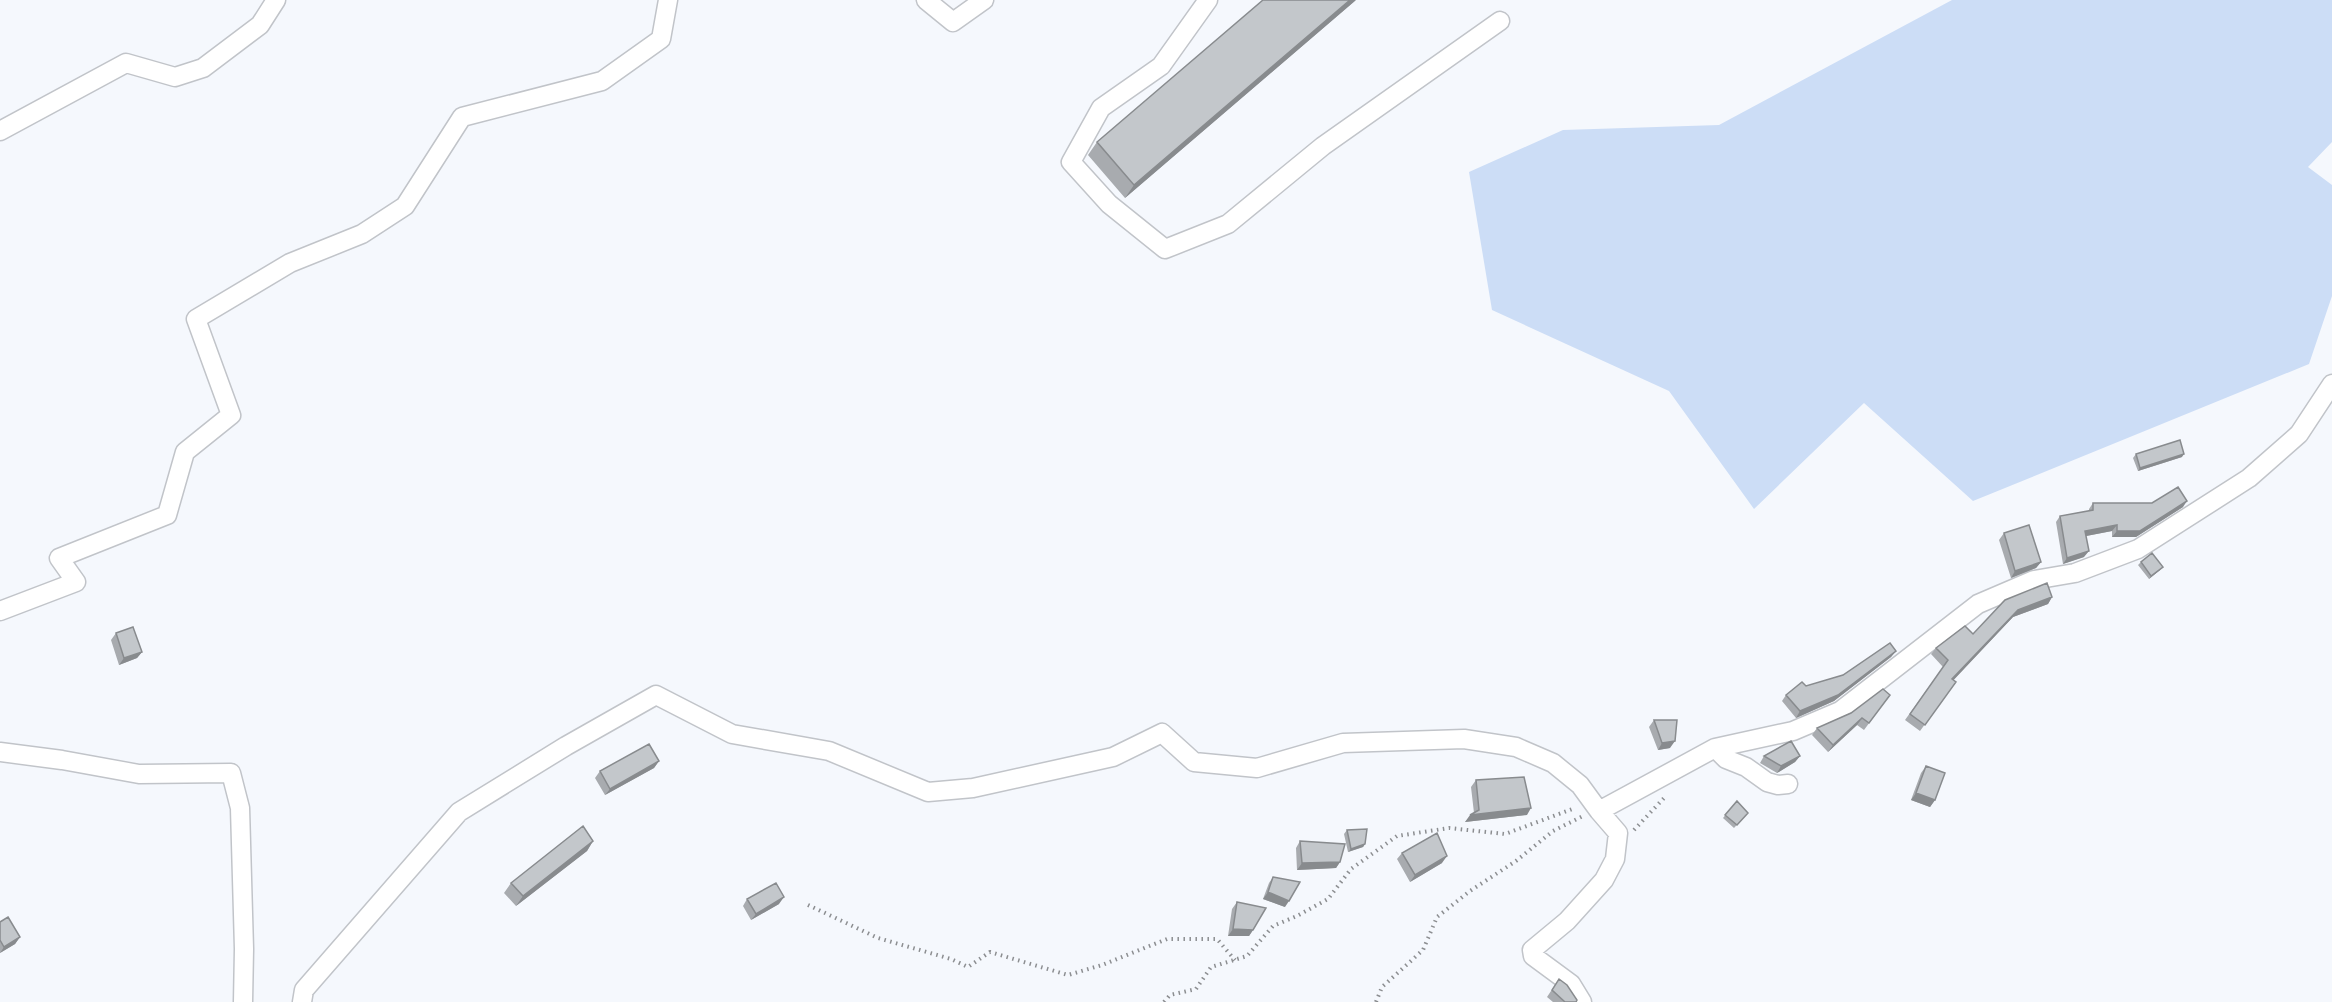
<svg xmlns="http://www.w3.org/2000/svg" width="2332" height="1002" viewBox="0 0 2332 1002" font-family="'Work Sans',sans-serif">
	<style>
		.green { fill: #ccddf6 }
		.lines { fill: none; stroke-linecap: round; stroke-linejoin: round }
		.minor-casing { stroke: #c1c4c9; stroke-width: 21 }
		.path { stroke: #8c8e91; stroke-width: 4; stroke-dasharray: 1.5 4.5; stroke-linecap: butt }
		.minor { stroke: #fff; stroke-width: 18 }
		.wall { fill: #a8abaf }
		.shaded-wall { fill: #888b8e }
		.building { fill: #c3c7cb; stroke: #888b8e; stroke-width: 1.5 }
	</style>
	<rect width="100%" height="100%" fill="#f5f8fd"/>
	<path class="green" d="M1952,0H2332V142L2308,167L2332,185V296L2309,364L1973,501L1864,403L1754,509L1669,391L1492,310L1469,172L1563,130L1719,125Z"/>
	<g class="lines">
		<g class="minor-casing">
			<path id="minor" d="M926,0L953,22L984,0
				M1208,0L1161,66L1101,108L1071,162L1109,204L1165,249L1228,224L1323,146L1500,21
				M0,131L126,63L175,77L203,68L260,25L276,0
				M0,611L76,582L59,558L167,515L185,452L231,415L196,319L290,263L362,234L405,206L462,117L602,81L661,39L668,0
				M1715,748L1726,759L1746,767L1767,782L1778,785L1788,784
				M0,752L62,760L139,774L231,773L240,808L244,949L243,1002
				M1599,811L1715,748L1793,731L1840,711L1978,604L2034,580L2075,573L2138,549L2249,478L2299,434L2332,384
				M302,1002L304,990L459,812L566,746L656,695L732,734L829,751L928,792L973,788L1113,757L1162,733L1194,762L1257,768L1343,743L1464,739L1516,747L1553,763L1580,785L1599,811L1618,833L1615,859L1604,880L1567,921L1532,950L1533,956L1571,984L1582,1002"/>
		</g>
		<path class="path" d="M1634,830L1664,798
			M808,905L878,938L951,959L968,967L990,952L1068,975L1102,965L1167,939H1217L1235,960
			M1164,1002L1170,995L1196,989L1211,967L1247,956L1273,926L1297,916L1328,899L1351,869L1397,836L1449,828L1505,834L1575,808
			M1376,1002L1382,987L1423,950L1437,917L1470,891L1516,861L1553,831L1583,816"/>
		<use href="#minor" class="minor"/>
	</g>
	<path class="wall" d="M1356,0L1125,198L1088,155L1097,142Z
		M2136,454L2182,457L2138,471L2133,458Z
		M2093,503L2183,507L2136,537H2112V531L2086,536L2084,557L2063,564L2056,522L2060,516L2089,511V509Z
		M2004,533L2041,562L2036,568L2011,578L1999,540Z
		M2141,562L2160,570L2149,579L2138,565Z
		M2052,597L2048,604L2013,617L1953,680L1956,682L1920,731L1905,720L1943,667L1931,654L1936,648L1973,634Z
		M116,633L142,652L137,658L119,665L111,640Z
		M1896,651L1891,657L1834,701L1796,718L1782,701L1786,695L1806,686L1843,675Z
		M1890,695L1864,730L1857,725L1828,752L1812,735L1817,728Z
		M1654,720L1670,748L1658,750L1649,727Z
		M1764,756H1800L1795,762L1777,773L1760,763Z
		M659,761L654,768L605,795L595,778L600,771Z
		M1926,766L1935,800L1930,807L1911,800L1921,773Z
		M1476,780L1527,815L1465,822L1474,813L1471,787Z
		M1737,801L1748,813L1734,828L1723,818Z
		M1347,830L1365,844L1363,847L1348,852L1344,834Z
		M593,841L587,851L516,906L504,893L511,883Z
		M1300,841L1340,862L1336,868L1297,870L1296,848Z
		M1402,853L1442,863L1410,882L1397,859Z
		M1273,877L1285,907L1263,899L1269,883Z
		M747,899L779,904L751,920L743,906Z
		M1237,902L1253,930L1249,936H1228L1232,909Z
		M0,922L20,937L15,944L0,953Z
		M1559,979L1576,1002H1553L1547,997Z"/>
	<path class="shaded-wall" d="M1350,0H1356L1125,198L1134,185Z
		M2184,454L2182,457L2138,471L2140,468Z
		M2187,501L2183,507L2136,537H2112L2117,531Z
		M2117,525L2112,531L2081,537L2085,531Z
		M2089,551L2084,557L2063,564L2067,558Z
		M2041,562L2036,568L2011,578L2015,571Z
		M2163,567L2160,570L2149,579L2151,576Z
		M2052,597L2048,604L2013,617L1948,686L1952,679L2018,610Z
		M1896,651L1891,657L1834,701L1796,718L1800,711Z
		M142,652L137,658L119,665L124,658Z
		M1862,718L1857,725L1828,752L1833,745Z
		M1675,741L1670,748L1658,750L1662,743Z
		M1800,756L1795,762L1777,773L1781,766Z
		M659,761L654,768L605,795L610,789Z
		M1916,793L1935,800L1930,807L1911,800Z
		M1531,808L1527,815L1465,822L1470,815Z
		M593,841L587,851L516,906L523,896Z
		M1365,844L1363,847L1348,852L1351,849Z
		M1447,856L1442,863L1410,882L1415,875Z
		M1340,862L1336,868L1297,870L1302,863Z
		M1268,892L1289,901L1285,907L1263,899Z
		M784,897L779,904L751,920L756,914Z
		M1233,929L1253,930L1249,936H1228Z
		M20,937L15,944L0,953L4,947Z"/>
	<path class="building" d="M1263,0H1350L1134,185L1097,142Z
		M2180,440L2184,454L2140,468L2136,454Z
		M2178,487L2187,501L2140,531H2117V525L2085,531L2089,551L2067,558L2060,516L2093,510V503H2152Z
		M2029,525L2041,562L2015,571L2004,533Z
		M2152,553L2163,567L2151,576L2141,562Z
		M2047,583L2052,597L2018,610L1952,679L1956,682L1925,725L1910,714L1948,660L1936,648L1965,626L1973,634L2005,600Z
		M133,627L142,652L124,658L116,633Z
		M1890,643L1896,651L1838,695L1800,711L1786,695L1802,682L1806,686L1843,675Z
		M1883,689L1890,695L1869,723L1862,718L1833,745L1817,728L1851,713Z
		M1654,720H1677L1675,741L1662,743Z
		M1791,741L1800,756L1781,766L1764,756Z
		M649,744L659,761L610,789L600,771Z
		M1926,766L1945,773L1935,800L1916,793Z
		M1524,777L1531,808L1470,815L1479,810L1476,780Z
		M1737,801L1748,813L1737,825L1725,815Z
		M583,826L593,841L523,896L511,883Z
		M1367,829L1365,844L1351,849L1347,830Z
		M1437,833L1447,856L1415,875L1402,853Z
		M1300,841L1345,844L1340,862L1302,863Z
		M1273,877L1300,882L1289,901L1268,892Z
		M776,883L784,897L756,914L747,899Z
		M1237,902L1266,908L1253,930L1233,929Z
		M8,917L20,937L4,947L0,940V922Z
		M1559,979L1567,985L1577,1000L1576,1002H1565L1552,990Z"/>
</svg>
